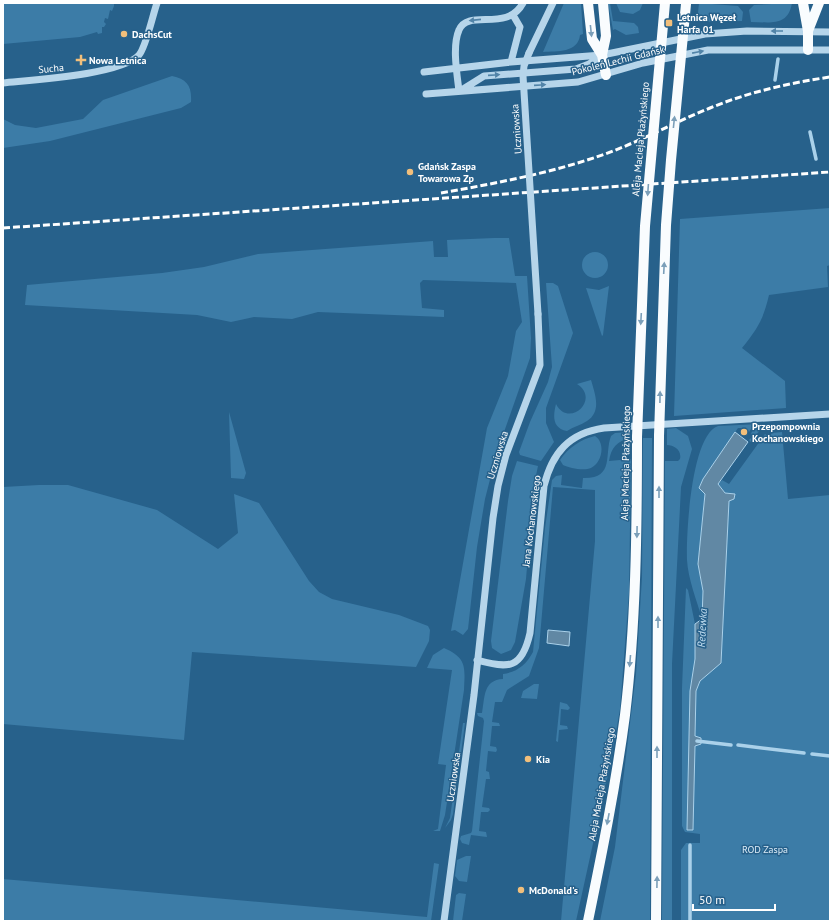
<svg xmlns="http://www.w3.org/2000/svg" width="833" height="924" viewBox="0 0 833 924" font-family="'PT Sans',sans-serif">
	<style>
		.green { fill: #3c7ca7 }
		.water { fill: #6188a4; stroke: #aad1ea }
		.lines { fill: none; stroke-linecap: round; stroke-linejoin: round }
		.stream { stroke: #aad1ea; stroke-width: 3.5 }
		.minor { stroke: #b6d5ea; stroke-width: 7 }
		.major { stroke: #f9fcfe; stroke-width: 10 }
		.rail { stroke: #fff; stroke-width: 3; stroke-dasharray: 7 3; stroke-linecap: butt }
		.minor-bridge { stroke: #b6d5ea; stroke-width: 7 }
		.major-bridge { stroke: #f9fcfe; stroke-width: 10 }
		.oneway { fill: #5284a8 }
		.oneway2 { fill: #7b9fb9 }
		.poi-dot { fill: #f2bf7b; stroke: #27618b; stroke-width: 1.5 }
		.labels { text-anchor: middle; stroke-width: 3; stroke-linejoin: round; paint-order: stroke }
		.poi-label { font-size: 10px; font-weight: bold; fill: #fff; stroke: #27618b; text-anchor: start }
		.street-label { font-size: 10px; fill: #fff; stroke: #27618b }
		.park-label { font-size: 10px; fill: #daebf7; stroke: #27618b }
		.water-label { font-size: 11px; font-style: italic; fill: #c2def1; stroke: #27618b }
	</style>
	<rect width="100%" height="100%" fill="#27618b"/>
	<path class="green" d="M3,3H114V6L112,11L110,10L108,19L105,18L104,22L106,24L104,27H102V33L98,34L97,32L80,37L3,44Z
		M564,3H581L583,34L580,35C578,53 557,51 543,52Z
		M608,3H610L613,21L634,23L638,27L639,33L626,35L615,29L613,30Z
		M616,3H643L640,10L633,14L620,12Z
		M699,3L738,6L743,12L742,21L697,22Z
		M792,3C788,27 770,22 751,22L749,10L754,5Z
		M172,76C187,79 192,86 191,102L181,108L50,141L3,148V119L15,125L36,128L83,119L103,100Z
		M830,208V265L827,266L828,287L769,295C763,320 758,328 742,348L785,381L786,408L674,416L680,219Z
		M494,238H509L515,276H527L531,338L530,358L497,452L485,499L477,547L468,629L463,635L455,630L451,631L487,428L508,376L516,331L522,322L516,283L423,280L420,283L422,308L444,310V317L318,312L292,319L254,317L231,322L197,315L25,305L27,285L162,273L204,267L258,254L433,241L434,257H448L447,240Z
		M582 265a13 13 0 1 1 26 0a13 13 0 1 1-26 0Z
		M546,283H553L558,286L573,333L546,408V423L554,442L541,461L520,455L519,452L530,422L548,382L552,367Z
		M609,286L603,335L602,336L586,288L599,290Z
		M591,380C595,394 602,411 587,421C581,425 573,427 567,431C552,428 553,416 556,404C569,429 601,399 577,384Z
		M229,412L246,473L244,479L231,478Z
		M760,424V430L751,442L749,440L753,436L751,434L754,426H753L749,432L743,428H738L703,479L699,487L705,494L698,564L703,591L702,619C697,601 688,579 687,560C686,535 691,435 718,426Z
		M676,428L688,436L692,449L681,487L672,664V921H662L665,461H678L680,459C682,450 674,445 667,445V429Z
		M630,432V438C617,441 611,448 609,461L631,459L629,593L620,709L610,766L576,921H561L595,541V490L553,487L539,648L529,676L507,690L502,702H495L492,722L499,723L500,726H492L490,746L496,747L497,750L496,752L488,751L486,771L489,772L490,779H486L482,807L489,808L490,810L488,812H481L479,831L486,832L487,837L471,835L469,845L462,843L460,839L461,836L471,833L472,831L484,721L483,718L478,716L477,713H482C485,697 483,680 503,679V674C517,672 526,665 533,652L545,528L552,480L556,476L562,475L561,485L582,488L583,478C615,479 604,454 611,436L615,433Z
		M782,432L788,499L830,495V921H681V850L686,843H700V834L685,832L682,826V688L686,588L688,590L695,624V659L690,691L687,830H693L695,745L701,744L695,736L696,691L700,681L721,662L729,500L734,499L729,493H725L718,484L722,480L729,484L765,434L769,437L772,433Z
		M595,436C606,443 602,463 591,468C584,471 569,468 563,465L560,460C568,448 581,439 595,436Z
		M643,438H652L650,921H600L615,847L636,674L642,577Z
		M517,461L538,466L534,485L526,579L515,642L511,650L501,654L492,648L491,641L508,501L512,476Z
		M39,485H68L157,510L218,549L238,533L234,494L259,503L309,581L319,592L332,599L399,615L428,626L430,630L429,641L416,667L192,652L184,740L3,724V487Z
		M444,648C467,658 465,667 464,690L445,815L440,831H433L438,829L446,765L438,764L452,670L427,668L433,655Z
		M534,684H539L537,699L521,698L523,691Z
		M560,702L567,704L570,708L568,710L561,709L560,725L567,726L568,729L559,730L558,742L556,741Z
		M463,723H465L453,814L451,820L445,828L450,818Z
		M466,856H471L467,882L459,881L455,876L457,860Z
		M434,863L439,864L431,921H3V879L427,917Z
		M459,893L466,894L462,921H453L456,895Z"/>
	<path class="water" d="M735,432L748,442L718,484L725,493L735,494L734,499L729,501L721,663L700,681L696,691L695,736L701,738V744L695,746L693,830H687L690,691L695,659V624L702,619L703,591L698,564L705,494L699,488L703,479Z
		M548,630L570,632L569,646L547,643Z"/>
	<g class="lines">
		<path class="stream" d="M775,80L778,59
			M810,132L816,159
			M697,741L731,745
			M738,745L804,753
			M812,754L830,756
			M690,921V845"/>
		<path class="minor" d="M529,53L553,3
			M511,62L520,27L513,15
			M424,72L511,62L602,55L705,34L747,31L830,32
			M3,83C31,80 121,75 139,55C146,47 153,14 157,3
			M459,91C457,74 452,46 459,30C468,8 507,33 523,3
			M460,91L484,76L576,69L589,64L602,56
			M426,94L578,82L643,63L708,50H830
			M477,660C509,669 522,669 530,633L544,486C552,453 569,433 604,428L830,414
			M444,921L474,695L493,518L498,486L506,455L540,365L538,314"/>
		<path class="major" d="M588,3L592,39L602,55L606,75
			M803,3L808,31V50
			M808,31L819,3
			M602,55L606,36L603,3
			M588,921C602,853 616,784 625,715C636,623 637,530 637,437
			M656,921L659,436"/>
		<path class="rail" d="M441,193C497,183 552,173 605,154C641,141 675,122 710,108C749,92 789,83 830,77
			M3,228L830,172"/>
		<path class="minor-bridge" d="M529,53L524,66L523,76L538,314"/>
		<path class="major-bridge" d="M659,436L666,225L671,160L686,4
			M637,437L645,226L665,3"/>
	</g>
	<defs><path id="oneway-solid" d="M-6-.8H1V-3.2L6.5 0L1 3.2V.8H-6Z"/></defs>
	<g class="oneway">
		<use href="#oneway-solid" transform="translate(475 20) rotate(174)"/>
		<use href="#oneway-solid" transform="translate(777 31) rotate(-180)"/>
		<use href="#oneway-solid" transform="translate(698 52) rotate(-11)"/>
		<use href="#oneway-solid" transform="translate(494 75) rotate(-4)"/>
		<use href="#oneway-solid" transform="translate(540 85) rotate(-4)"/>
	</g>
	<g class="oneway2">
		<use href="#oneway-solid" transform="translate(591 31) rotate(84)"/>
		<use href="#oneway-solid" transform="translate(674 122) rotate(-84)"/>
		<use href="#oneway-solid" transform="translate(648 190) rotate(94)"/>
		<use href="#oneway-solid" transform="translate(664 268) rotate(-87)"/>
		<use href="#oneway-solid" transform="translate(641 319) rotate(93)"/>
		<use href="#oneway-solid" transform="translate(660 397) rotate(-89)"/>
		<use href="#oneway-solid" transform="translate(659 492) rotate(-90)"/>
		<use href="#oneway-solid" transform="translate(637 532) rotate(91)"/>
		<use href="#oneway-solid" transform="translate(658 622) rotate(-90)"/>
		<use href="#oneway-solid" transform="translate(630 661) rotate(95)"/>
		<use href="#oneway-solid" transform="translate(657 752) rotate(-90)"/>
		<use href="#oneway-solid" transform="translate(608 819) rotate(101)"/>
		<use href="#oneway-solid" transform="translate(657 882) rotate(-89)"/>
	</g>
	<g class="poi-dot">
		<rect x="665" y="19" width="8" height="8" rx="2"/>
		<circle cx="124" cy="34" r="4"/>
		<path d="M79 54h4v4h4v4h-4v4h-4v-4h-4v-4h4z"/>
		<circle cx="410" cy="172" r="4"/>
		<circle cx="744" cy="432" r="4"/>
		<circle cx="528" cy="759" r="4"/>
		<circle cx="521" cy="890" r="4"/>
	</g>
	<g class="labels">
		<g class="poi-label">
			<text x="677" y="21">Letnica Węzeł<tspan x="677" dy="12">Harfa 01</tspan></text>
			<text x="132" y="38">DachsCut</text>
			<text x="89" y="64">Nowa Letnica</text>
			<text x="418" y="170">Gdańsk Zaspa<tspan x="418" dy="12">Towarowa Zp</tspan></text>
			<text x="752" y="430">Przepompownia<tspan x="752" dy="12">Kochanowskiego</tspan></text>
			<text x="536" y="763">Kia</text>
			<text x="529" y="894">McDonald's</text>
		</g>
		<g class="street-label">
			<text transform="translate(618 60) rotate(-14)" y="4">Pokoleń Lechii Gdańsk</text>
			<text transform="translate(51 68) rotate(-6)" y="4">Sucha</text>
			<text transform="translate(516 129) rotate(-94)" y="4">Uczniowska</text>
			<text transform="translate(640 139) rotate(-85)" y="4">Aleja Macieja Płażyńskiego</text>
			<text transform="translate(497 455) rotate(-73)" y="4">Uczniowska</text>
			<text transform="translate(625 463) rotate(-89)" y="4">Aleja Macieja Płażyńskiego</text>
			<text transform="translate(531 521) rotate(-83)" y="4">Jana Kochanowskiego</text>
			<text transform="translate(453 777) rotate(-82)" y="4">Uczniowska</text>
			<text transform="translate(601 784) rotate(-80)" y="4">Aleja Macieja Płażyńskiego</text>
		</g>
		<g class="park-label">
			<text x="765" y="853">ROD Zaspa</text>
		</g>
		<g class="water-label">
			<text transform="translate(702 628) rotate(-87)" y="4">Redewka</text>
		</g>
	</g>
	<rect width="833" height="924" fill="none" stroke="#ffffff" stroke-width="8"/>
	<path d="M693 904v6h82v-6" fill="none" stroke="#ffffff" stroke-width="2"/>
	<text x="699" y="904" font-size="12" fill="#ffffff" stroke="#27618b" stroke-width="3" paint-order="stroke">50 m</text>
</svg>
